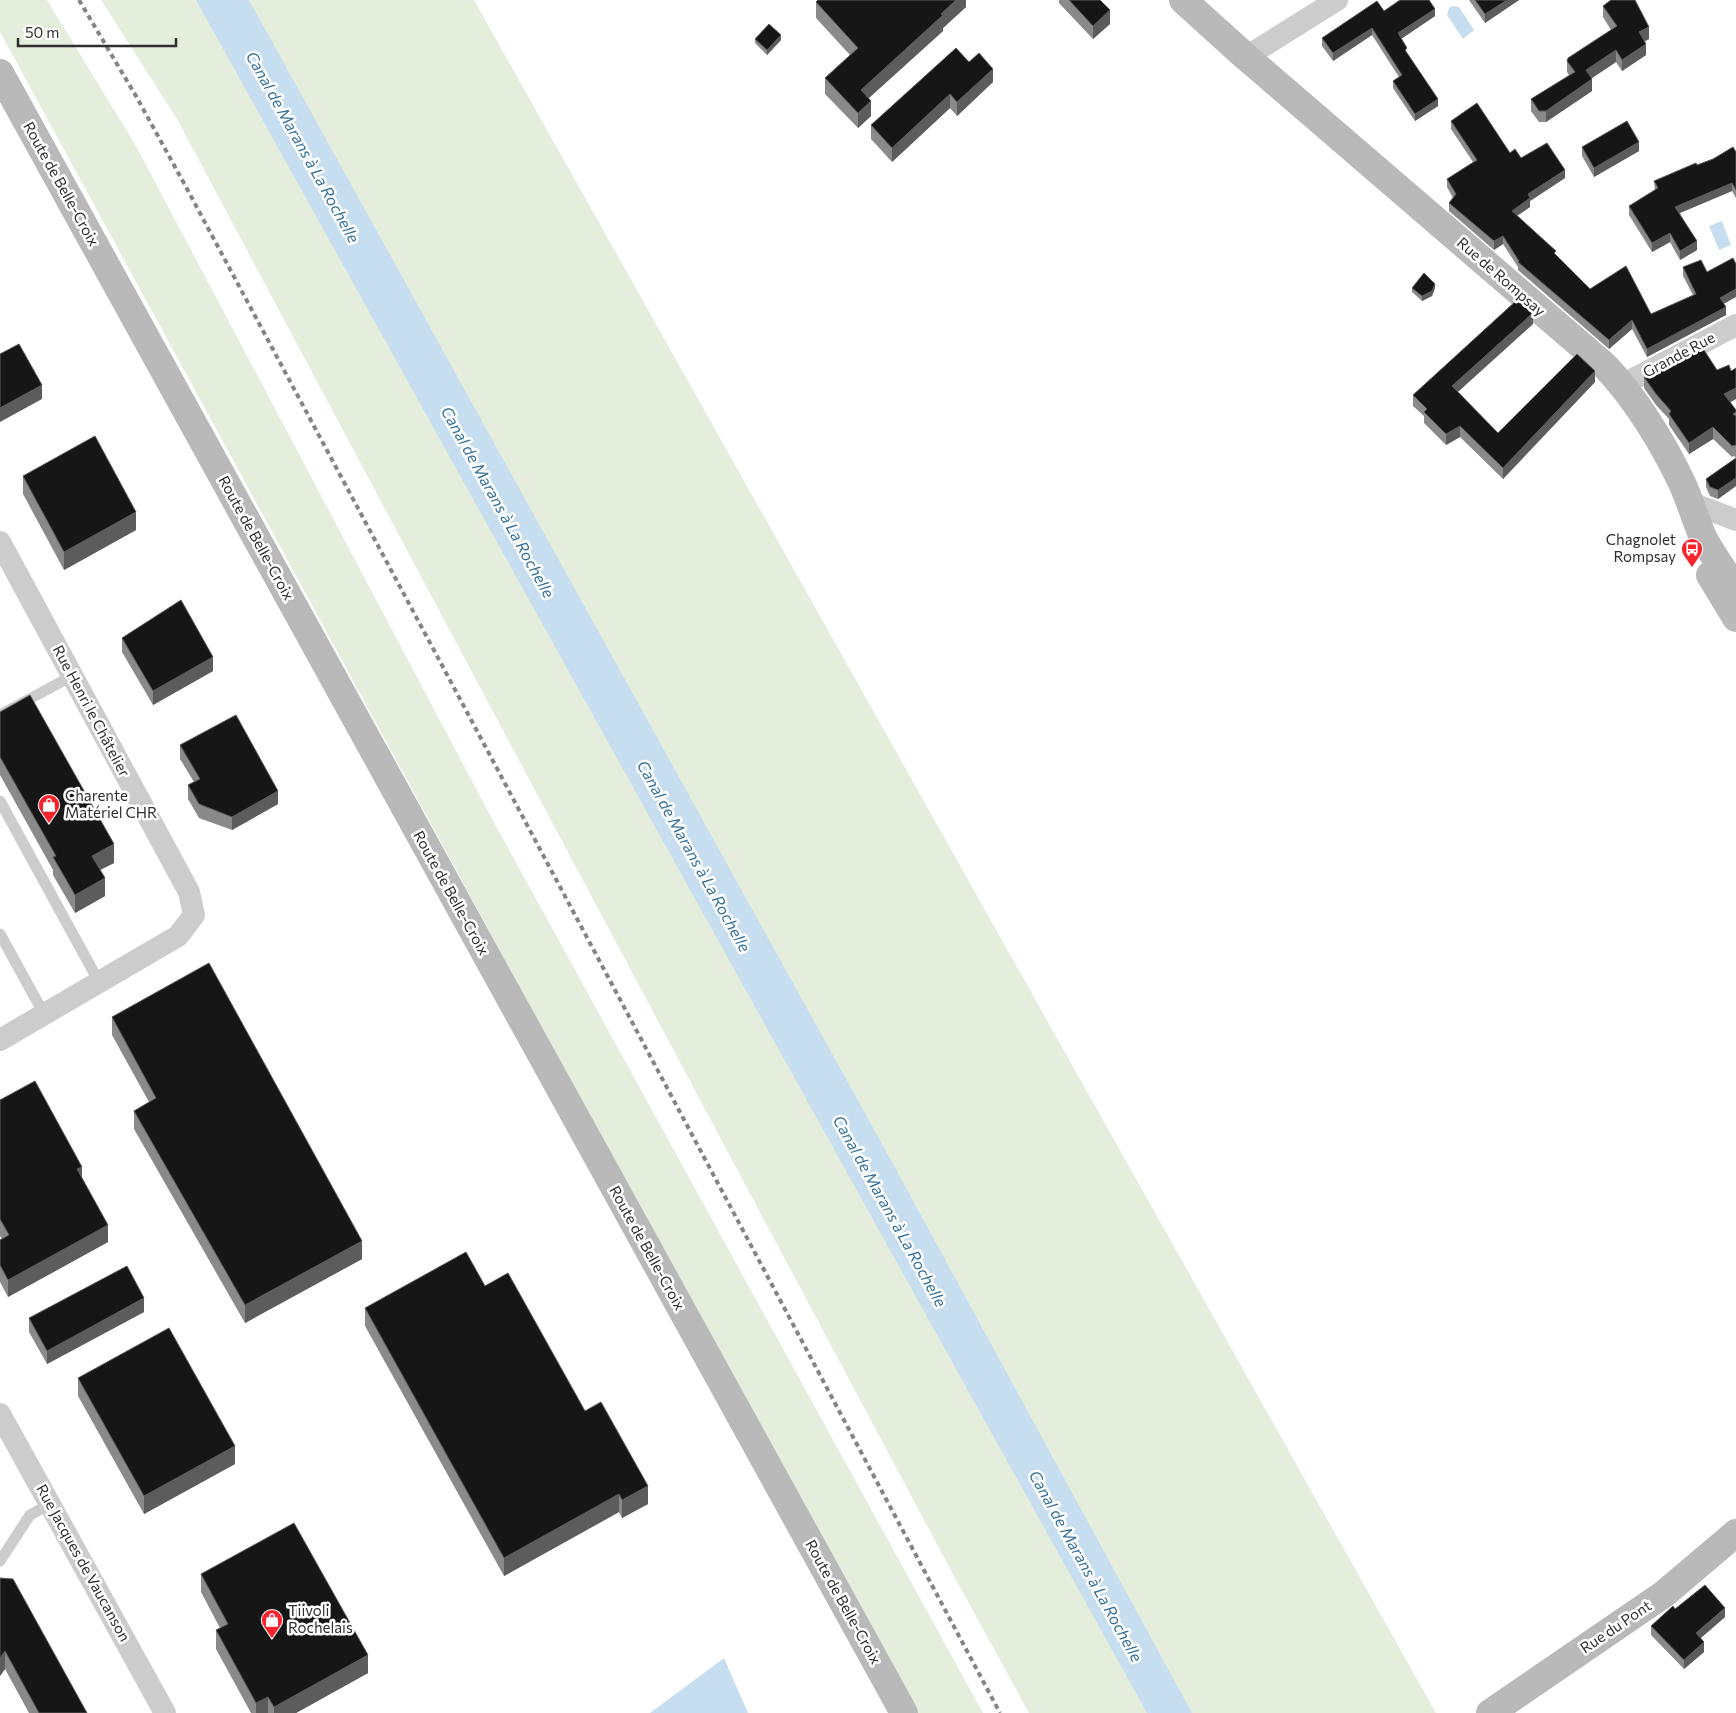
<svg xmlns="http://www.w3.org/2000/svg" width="1736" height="1713" viewBox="0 0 1736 1713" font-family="Commissioner,sans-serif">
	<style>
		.green { fill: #e5eedc }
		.water { fill: #c6deef }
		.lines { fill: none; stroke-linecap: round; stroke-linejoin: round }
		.lane { stroke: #ccc; stroke-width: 11 }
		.street { stroke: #ccc; stroke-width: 22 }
		.secondary { stroke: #b9b9b9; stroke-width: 28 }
		.rail { stroke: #848484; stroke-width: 4; stroke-dasharray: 5 4; stroke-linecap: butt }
		.wall { fill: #8a8a8a }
		.shaded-wall { fill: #5c5c5c }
		.building { fill: #161616; stroke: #5c5c5c }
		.labels { text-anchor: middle; stroke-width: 5; stroke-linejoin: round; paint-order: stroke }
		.street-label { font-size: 15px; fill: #2f2f2f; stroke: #fff }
		.poi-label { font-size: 15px; fill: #2f2f2f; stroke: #fff; text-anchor: start }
		.water-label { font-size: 16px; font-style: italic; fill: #35709a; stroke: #fff }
	</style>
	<rect width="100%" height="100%" fill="#fff"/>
	<path class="green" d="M0,0H47L136,146L490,815L983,1713H915L0,32Z
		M101,0H474L1436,1713H1029L948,1565L177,119Z"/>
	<path class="water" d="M196,0H249L892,1162L1192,1713H1147Z
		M1453,6L1459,7L1474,30L1463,39L1447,15L1449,8Z
		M1722,221L1731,245L1719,250L1709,226Z
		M724,1658L748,1713H650Z"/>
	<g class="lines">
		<path class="lane" d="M0,715L72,676
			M0,801L99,982
			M0,934L44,1014
			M0,1561L30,1515L50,1504"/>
		<path class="street" d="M1246,57L1337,0
			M1622,385L1736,325
			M1689,502L1736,520
			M0,542L189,892L194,915L178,936L0,1040
			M0,1414L165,1713"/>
		<path class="secondary" d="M1183,0L1246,57L1604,365C1635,397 1663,443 1682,483C1690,500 1695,519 1703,537C1712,555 1725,572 1736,589
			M0,73L904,1713
			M1710,575L1736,618
			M1490,1713L1664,1594L1736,1533"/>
		<path class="rail" d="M79,0L136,96L186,187L444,669L1000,1713"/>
	</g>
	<path class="wall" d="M966,0V7L943,28V31L869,98L871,116L858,128L825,94V78L850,55L816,18V2Z
		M1059,0H1100L1110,24L1093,39L1059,3Z
		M1469,0H1519L1485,23Z
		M1603,6L1649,39L1645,41L1646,55L1622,71L1616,62L1592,78V91L1546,122H1539L1531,111V99L1569,75L1567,72V61L1611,30L1603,17Z
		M1384,11L1435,16L1401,39L1407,54L1438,106L1415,121L1393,88V81L1399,77L1372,35L1333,61L1322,46V38Z
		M755,39L781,40L767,55L755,43Z
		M969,62L993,82L957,116L950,108L892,162L871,139V125Z
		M1451,121L1510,153L1565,178L1530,201V207L1517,216L1590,289L1651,314L1693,295L1683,276V267L1724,304L1726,315L1647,357L1632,329L1609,349L1518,270V267L1503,244L1494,250L1449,211V203L1453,198L1447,187V179L1473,162L1451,129Z
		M1582,147L1639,151L1594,177L1582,156Z
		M1736,152V198L1732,191L1680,213L1697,250L1680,260L1670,242L1652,252L1629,215V206L1655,191L1654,181Z
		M1412,288H1435L1432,296L1422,301L1412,292Z
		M1533,324L1458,392L1498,433L1595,382L1503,479L1460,437L1446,445L1424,423V416L1413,406V395Z
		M1644,377L1730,402L1736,410V486L1718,499L1710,496L1706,487V479L1736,458L1734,456L1732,457L1713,439L1689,454L1669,425V419L1656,405L1644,388Z
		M23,476L136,530L64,570L23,494Z
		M122,638L213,671L153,705L122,652Z
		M0,712L114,863L100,870L105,896L75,913L53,875V870L0,775Z
		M180,745L278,804L232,830L199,818L188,799V785L194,782L180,759Z
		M112,1017L362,1259L245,1323L134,1129V1111L149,1102L112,1035Z
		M0,1100L82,1178L108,1242L8,1297L0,1282V1240L2,1239L0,1236Z
		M485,1286L585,1411L648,1504L622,1518L619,1512L504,1576L365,1326V1308Z
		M144,1312L47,1364L29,1332V1318Z
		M78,1378L235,1464L144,1514L78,1396Z
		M201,1574L368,1673L296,1713H251L216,1649V1630L220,1628L201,1592Z
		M0,1578L87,1713H29L5,1669L0,1676Z
		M1675,1609L1725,1617L1701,1638L1704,1652L1684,1669L1651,1635V1626Z"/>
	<path class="shaded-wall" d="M956,0H966V7L943,28V31L861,105V90Z
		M1507,0H1519L1485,23V14Z
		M1435,9V16L1398,41V33Z
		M1110,10V24L1093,39V26Z
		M1649,27V39L1639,44V32Z
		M1372,28V35L1333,61V53Z
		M781,35V40L767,55V50Z
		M1646,44V55L1622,71V60Z
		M1616,50V62L1586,82V70Z
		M993,69V82L957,116V102Z
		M1592,79V91L1546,122V111Z
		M950,94V108L892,162V148Z
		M1438,99V106L1415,121V114Z
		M871,101V116L858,128V113Z
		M1639,142V151L1594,177V168Z
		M1565,170V178L1530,201V207L1512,219V211L1528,194Z
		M1732,183V191L1675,215V207Z
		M1670,233V242L1652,252V243Z
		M1503,236V244L1494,250V241Z
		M1697,241V250L1680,260V251Z
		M1435,284V288L1432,296L1422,301V296Z
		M1736,289V297L1720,306V298Z
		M1726,307V315L1647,357V349Z
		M1533,313V324L1452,397V386Z
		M1632,320V329L1609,349V340Z
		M1595,371V382L1503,479V468Z
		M42,385V399L0,422V408Z
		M1736,388V399L1724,406V394Z
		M1460,426V437L1446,445V434Z
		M1713,427V439L1689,454V443Z
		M1736,478V486L1718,499V490Z
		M136,512V530L64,570V552Z
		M213,657V671L153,705V691Z
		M278,791V804L232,830V817Z
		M114,844V863L92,874V856Z
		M105,878V896L75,913V895Z
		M82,1167V1184L77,1169Z
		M108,1225V1242L8,1297V1280Z
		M362,1241V1259L245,1323V1305Z
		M144,1298V1312L47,1364V1351Z
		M235,1446V1464L144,1514V1496Z
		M648,1486V1504L622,1518V1500Z
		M619,1494V1512L504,1576V1558Z
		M1725,1608V1617L1696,1642V1633Z
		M1704,1642V1652L1684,1669V1660Z
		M5,1651V1669L0,1676V1658Z
		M368,1655V1673L296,1713H274V1707Z
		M268,1697V1713H256V1703Z"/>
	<path class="building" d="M818,0H956L941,14L943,15L861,90L871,101L858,113L825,78L858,48L816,2Z
		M1069,0H1100L1110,10L1093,26Z
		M1400,0H1429L1435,9L1398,33L1407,48L1405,50L1438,99L1415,114L1393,81L1402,75L1372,28L1333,53L1322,38L1377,1L1384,11Z
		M1475,0H1507L1485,14Z
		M1611,0H1635L1649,27L1639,32L1646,44L1622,60L1616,50L1586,70L1592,79L1546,111H1539L1531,99L1575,72L1567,61L1568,58L1617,26L1603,6Z
		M769,24L781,35L767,50L755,39Z
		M956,48L969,62L979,53L993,69L957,102L950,94L892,148L871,125Z
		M1477,103L1510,153L1515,149L1521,158L1547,143L1565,170L1528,194L1530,198L1512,211L1556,251L1554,253L1590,289L1626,266L1651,314L1696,294L1683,267L1701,260L1707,272L1733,258L1736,264V289L1720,298L1726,307L1647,349L1632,320L1609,340L1518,262L1519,261L1503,236L1494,241L1449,203L1456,194L1447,179L1477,160L1451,121Z
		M1627,121L1639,142L1594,168L1582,147Z
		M1733,147L1736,152V190L1732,183L1675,207L1697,241L1680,251L1670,233L1652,243L1629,206L1658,188L1654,181L1696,163L1697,165L1713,159Z
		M1424,273L1435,284L1432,291L1422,296L1412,288Z
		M1517,300L1533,313L1452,386L1498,433L1577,354L1595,371L1503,468L1460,426L1446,434L1424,412L1427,409L1413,395Z
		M19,344L42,385L0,408V354Z
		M1702,347L1717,370L1729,365L1731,371L1736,368V388L1724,394L1736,410V412L1733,414L1736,416V445L1732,446L1713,427L1689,443L1669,414L1671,411L1656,394L1644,377Z
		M95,436L136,512L64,552L23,476Z
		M1736,458V478L1718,490L1710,487L1706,479Z
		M181,600L213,657L153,691L122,638Z
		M30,695L114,844L92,856L105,878L75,895L53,857L56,856L0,757V712Z
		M236,715L278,791L232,817L199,804L188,785L200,779L180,745Z
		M209,963L362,1241L245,1305L134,1111L156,1098L112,1017Z
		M35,1081L82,1167L77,1169L108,1225L8,1280L0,1265V1240L9,1235L0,1219V1100Z
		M466,1252L485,1286L508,1273L585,1411L601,1402L648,1486L622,1500L619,1494L504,1558L365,1308Z
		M127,1266L144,1298L47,1351L29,1318Z
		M169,1328L235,1446L144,1496L78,1378Z
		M294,1523L368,1655L274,1707L268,1697L256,1703L216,1630L228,1624L201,1574Z
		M0,1578L13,1579L87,1713H39L5,1651L0,1658Z
		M1705,1585L1725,1608L1696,1633L1704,1642L1684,1660L1651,1626L1673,1606L1675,1609Z"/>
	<defs>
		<g id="bus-pin" transform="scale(1.125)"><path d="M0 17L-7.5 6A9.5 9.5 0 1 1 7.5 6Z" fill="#f6222c" stroke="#fff"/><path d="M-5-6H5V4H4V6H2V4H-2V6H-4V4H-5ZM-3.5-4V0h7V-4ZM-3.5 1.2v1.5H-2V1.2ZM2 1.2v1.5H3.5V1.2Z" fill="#fff"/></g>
		<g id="shop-pin" transform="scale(1.125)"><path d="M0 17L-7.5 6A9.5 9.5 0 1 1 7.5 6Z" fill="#f6222c" stroke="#fff"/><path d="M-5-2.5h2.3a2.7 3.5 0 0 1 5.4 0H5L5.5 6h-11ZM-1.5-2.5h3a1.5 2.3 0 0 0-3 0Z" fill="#fff"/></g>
	</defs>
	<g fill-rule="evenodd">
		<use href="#bus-pin" x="1692" y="549"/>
		<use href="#shop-pin" x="49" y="805"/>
		<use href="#shop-pin" x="272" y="1620"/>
	</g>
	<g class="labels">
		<g class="street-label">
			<text transform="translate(61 184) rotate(61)" y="5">Route de Belle-Croix</text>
			<text transform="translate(1501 277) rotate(41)" y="5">Rue de Rompsay</text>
			<text transform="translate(1679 355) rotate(-28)" y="5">Grande Rue</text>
			<text transform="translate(256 538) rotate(61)" y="5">Route de Belle-Croix</text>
			<text transform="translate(91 711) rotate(62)" y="5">Rue Henri le Châtelier</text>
			<text transform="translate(451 893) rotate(61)" y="5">Route de Belle-Croix</text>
			<text transform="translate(647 1248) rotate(61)" y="5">Route de Belle-Croix</text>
			<text transform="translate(83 1563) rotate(61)" y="5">Rue Jacques de Vaucanson</text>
			<text transform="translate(843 1602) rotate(61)" y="5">Route de Belle-Croix</text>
			<text transform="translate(1616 1627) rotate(-34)" y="5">Rue du Pont</text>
		</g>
		<g class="poi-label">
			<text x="1676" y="545" text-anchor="end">Chagnolet<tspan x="1676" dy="17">Rompsay</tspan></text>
			<text x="65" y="801">Charente<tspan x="65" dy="17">Matériel CHR</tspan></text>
			<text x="288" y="1616">Tiivoli<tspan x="288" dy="17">Rochelais</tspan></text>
		</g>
		<g class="water-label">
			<text transform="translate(303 147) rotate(61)" y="6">Canal de Marans à La Rochelle</text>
			<text transform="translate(498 502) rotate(61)" y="6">Canal de Marans à La Rochelle</text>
			<text transform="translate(694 856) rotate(61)" y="6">Canal de Marans à La Rochelle</text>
			<text transform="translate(890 1211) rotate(61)" y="6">Canal de Marans à La Rochelle</text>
			<text transform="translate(1086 1566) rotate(61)" y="6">Canal de Marans à La Rochelle</text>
		</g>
	</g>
	<path d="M18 38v8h158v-8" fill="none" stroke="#2f2f2f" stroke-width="2.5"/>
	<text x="25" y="38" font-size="15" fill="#2f2f2f" stroke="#ffffff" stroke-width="4" paint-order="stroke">50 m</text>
</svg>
